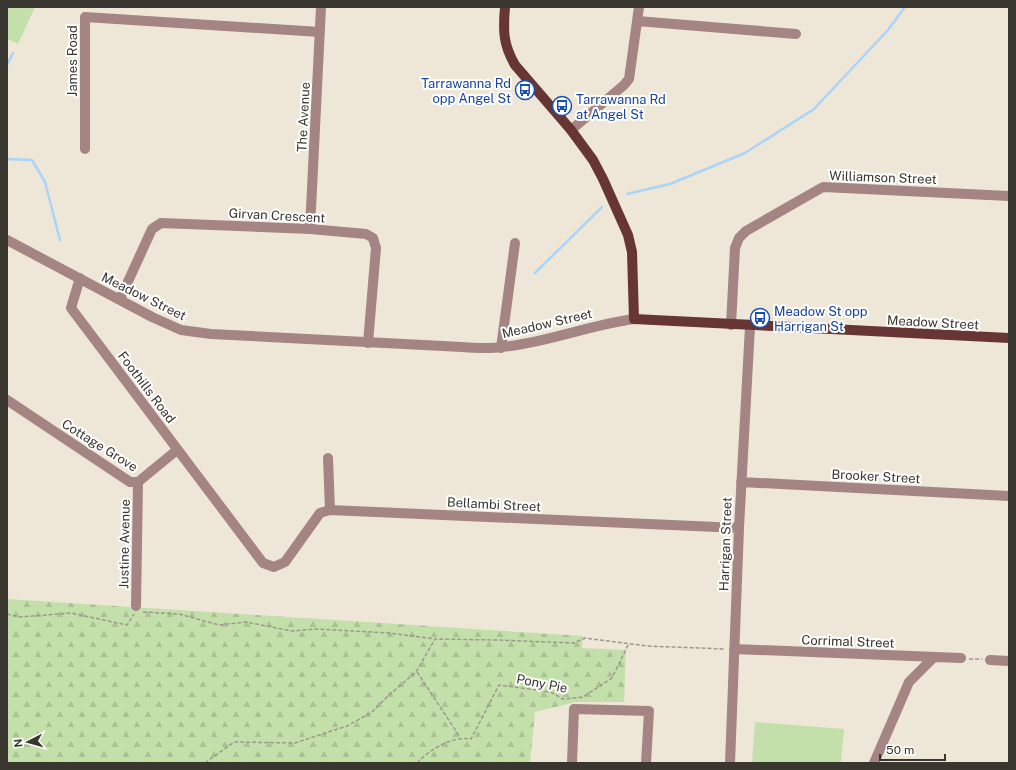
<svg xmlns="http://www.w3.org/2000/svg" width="1016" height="770" viewBox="0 0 1016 770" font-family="'Public Sans',sans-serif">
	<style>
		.grass { fill: #c4e0aa }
		.forest { fill: url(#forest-firs) }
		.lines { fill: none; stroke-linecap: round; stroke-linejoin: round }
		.stream { stroke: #aad4f8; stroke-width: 2.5 }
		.path { stroke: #9d988d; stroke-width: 1.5; stroke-dasharray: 4 2; stroke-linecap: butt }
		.minor { stroke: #a48583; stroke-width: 10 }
		.major { stroke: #673533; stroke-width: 10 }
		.labels { text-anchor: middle; stroke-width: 4; stroke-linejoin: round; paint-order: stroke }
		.street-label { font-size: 13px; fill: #393630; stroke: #fff }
		.transit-label { font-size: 13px; fill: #164399; stroke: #fff; text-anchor: start }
	</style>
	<defs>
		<pattern id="forest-firs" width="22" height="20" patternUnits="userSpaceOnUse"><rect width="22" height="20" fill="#c4e0aa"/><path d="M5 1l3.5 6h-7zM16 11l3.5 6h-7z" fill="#a9c193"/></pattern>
	</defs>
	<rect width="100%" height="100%" fill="#eee7d8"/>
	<path class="grass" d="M7,7H35L18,44L7,39Z
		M755,722L844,729L841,763H752Z"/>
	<path class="forest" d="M7,599L583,636L582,648L626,650L624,702H576L535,712L530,763H7Z"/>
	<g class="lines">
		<path class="stream" d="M7,65L13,53
			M7,159L32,160L45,182L60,240
			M627,194L670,184L745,153L814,109L888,30L905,7
			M535,273L602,207"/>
		<path class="path" d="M143,612L179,614L219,625L246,622L292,631L316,629L389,633L435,639
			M7,614L20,617L71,613L127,625L134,614
			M969,659H982
			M417,672L460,737
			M205,763L234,742L295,743L347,726L372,712L388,696L416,672L435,639L496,640L574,643L585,638L647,646L725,649
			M417,763C430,749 452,736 471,739L499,685L551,692L563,699L583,697L612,678L629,643"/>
		<path class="minor" d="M637,21L796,34
			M571,130L624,85L629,79L639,7
			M85,149V17L320,32
			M310,229L321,7
			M7,240L152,317L181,330L211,334L462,347C475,348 489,349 502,347C546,343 589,325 634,319
			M80,278L71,308L263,563L274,567L285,562L320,513L330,510L739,528
			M120,299L152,229L161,223L310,229L366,234L373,238L376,248L368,343
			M731,325L735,248L739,238L746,231L823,187L1009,196
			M501,348L515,243
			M7,400L130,482H138L177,450
			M328,458L330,510
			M741,482L1009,496
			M136,606L138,482
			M734,649L961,658
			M990,660L1009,661
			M572,763L574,709L649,711L646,763
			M730,763L739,528L750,326
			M874,763L909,682L934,657"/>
		<path class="major" d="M505,7C503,31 503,44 515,65L571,130L593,160L603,179L628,235L632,252L634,319L1009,338"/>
	</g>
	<defs>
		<g id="bus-ring" transform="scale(1)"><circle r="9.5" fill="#fff" stroke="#1a4fb4" stroke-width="1.5"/><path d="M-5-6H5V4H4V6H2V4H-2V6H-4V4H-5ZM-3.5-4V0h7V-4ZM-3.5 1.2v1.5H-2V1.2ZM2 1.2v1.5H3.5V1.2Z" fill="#1a4fb4"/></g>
	</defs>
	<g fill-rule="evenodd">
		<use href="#bus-ring" x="525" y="90"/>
		<use href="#bus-ring" x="562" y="106"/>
		<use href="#bus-ring" x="760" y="318"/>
	</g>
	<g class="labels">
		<g class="street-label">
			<text transform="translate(72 61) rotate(-90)" y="5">James Road</text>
			<text transform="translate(303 117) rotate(-87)" y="5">The Avenue</text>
			<text transform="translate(883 177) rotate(2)" y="5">Williamson Street</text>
			<text transform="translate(277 215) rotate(3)" y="5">Girvan Crescent</text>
			<text transform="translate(144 296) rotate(26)" y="5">Meadow Street</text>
			<text transform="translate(933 322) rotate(3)" y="5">Meadow Street</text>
			<text transform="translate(547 323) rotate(-13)" y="5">Meadow Street</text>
			<text transform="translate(147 387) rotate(53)" y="5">Foothills Road</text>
			<text transform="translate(100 445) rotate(32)" y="5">Cottage Grove</text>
			<text transform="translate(876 476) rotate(3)" y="5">Brooker Street</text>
			<text transform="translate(494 504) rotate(3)" y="5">Bellambi Street</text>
			<text transform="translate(124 544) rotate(-89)" y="5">Justine Avenue</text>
			<text transform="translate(725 544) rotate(-88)" y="5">Harrigan Street</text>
			<text transform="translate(848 641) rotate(2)" y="5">Corrimal Street</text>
			<text transform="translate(542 683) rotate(11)" y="5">Pony Pie</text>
		</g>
		<g class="transit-label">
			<text x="511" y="88" text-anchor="end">Tarrawanna Rd<tspan x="511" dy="15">opp Angel St</tspan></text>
			<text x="576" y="104">Tarrawanna Rd<tspan x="576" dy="15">at Angel St</tspan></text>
			<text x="774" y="316">Meadow St opp<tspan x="774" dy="15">Harrigan St</tspan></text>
		</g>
	</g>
	<rect width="1016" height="770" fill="none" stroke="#393630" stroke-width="16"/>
	<g transform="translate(28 742) rotate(264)" stroke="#ffffff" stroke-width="3" paint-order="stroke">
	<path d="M0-3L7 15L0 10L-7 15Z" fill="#393630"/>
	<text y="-6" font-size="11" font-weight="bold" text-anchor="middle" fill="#393630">N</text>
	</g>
	<path d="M880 754v6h65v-6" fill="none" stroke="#393630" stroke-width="2"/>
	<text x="886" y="754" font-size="12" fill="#393630" stroke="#ffffff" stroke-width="3" paint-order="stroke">50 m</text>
</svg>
